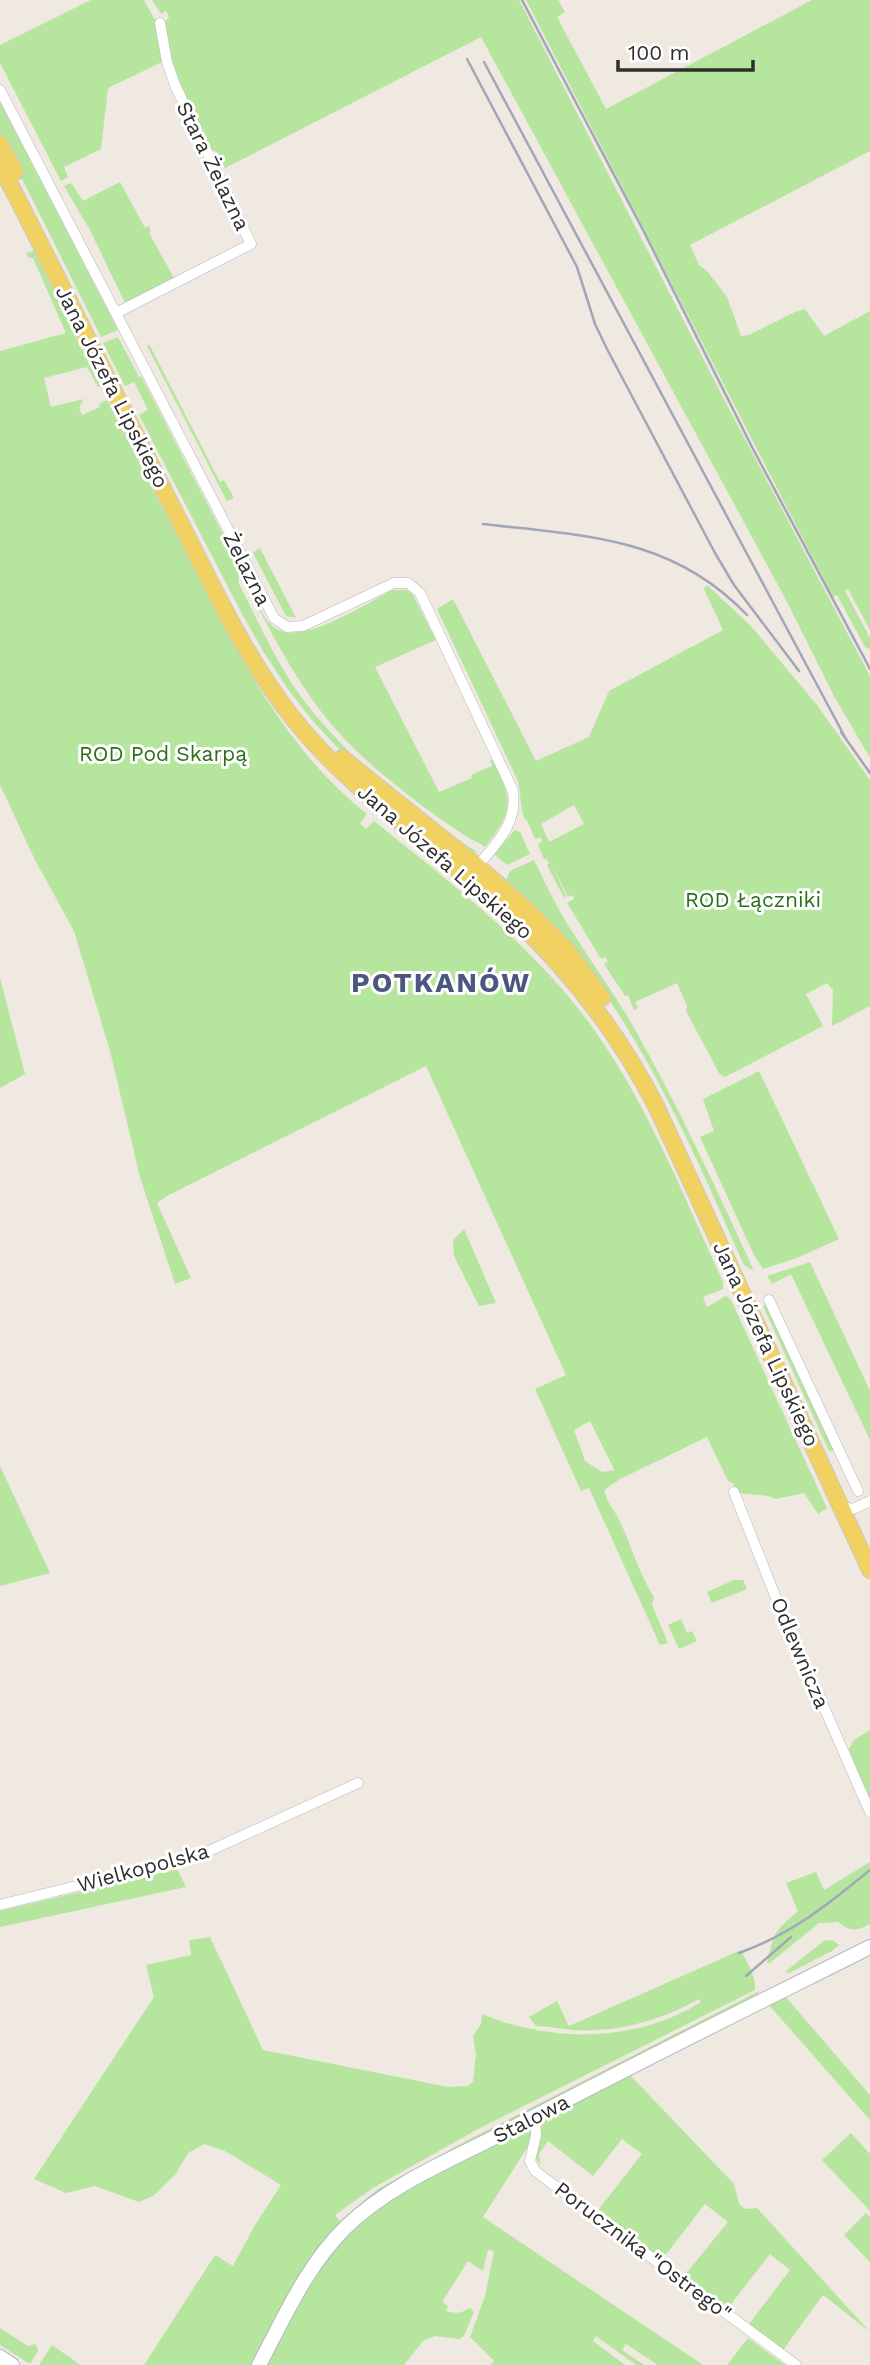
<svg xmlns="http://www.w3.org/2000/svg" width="870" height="2365" viewBox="0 0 870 2365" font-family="'Work Sans',sans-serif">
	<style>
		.green { fill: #b6e59e; fill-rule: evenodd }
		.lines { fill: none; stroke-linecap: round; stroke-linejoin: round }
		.street-casing { stroke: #b4b7c1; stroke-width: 11 }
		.secondary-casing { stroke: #b4b7c1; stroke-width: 16 }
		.primary-casing { stroke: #c9c9c9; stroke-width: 18 }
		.street { stroke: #fff; stroke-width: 10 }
		.secondary { stroke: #fff; stroke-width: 14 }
		.primary { stroke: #f2d163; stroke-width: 16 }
		.rail { stroke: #a3a6b8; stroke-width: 2.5 }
		.labels { text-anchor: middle; stroke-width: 6; stroke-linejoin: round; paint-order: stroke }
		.street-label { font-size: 21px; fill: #2e2e2e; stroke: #fff }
		.park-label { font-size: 21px; fill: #2c6e1b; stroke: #fff }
		.district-label { font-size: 28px; font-weight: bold; letter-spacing: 2px; fill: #4d5680; stroke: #fff }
	</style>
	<rect width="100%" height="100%" fill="#efe9e1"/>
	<path class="green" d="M91,0H144L156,22L164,61L108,88L101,149L64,167L68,177L61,181L0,63V45Z
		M152,0H519L727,405L870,676V758L834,696L785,598L481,37L225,168L218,153L211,149L193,115L169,58L163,25L169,17L166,11L161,14Z
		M526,0H558L565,12L557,17L606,109L812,0H870V151L690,245L699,265L707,271L727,297L741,336L749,335L795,312L805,309L824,336L870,311V630L848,589L845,591L870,638V649L865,647L837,595L833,597Z
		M0,102L118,330L101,337L0,135Z
		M120,182L145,228L149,226L151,232L149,233L174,278L125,303L90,230L64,186L71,183L83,201Z
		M34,251L100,386L98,387L87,367L44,378L51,407L84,399L79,408L82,415L100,407L99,404L107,400C137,459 167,517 198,576C244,665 287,750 367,814L360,823L366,829L374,821C442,876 512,929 568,996C638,1079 678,1184 723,1282V1289L703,1297L707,1307L726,1296L731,1300L827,1508L818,1514L804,1493L776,1499C762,1493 752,1496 736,1492L733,1483L728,1481L707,1437L620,1479L604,1490C608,1505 613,1507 619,1520C632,1545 638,1573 654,1597L652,1605L668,1643L660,1645L589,1488L581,1491L535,1389L566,1375L426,1066L167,1196L157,1203L191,1278L175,1284L140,1177L110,1051L74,931L35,860L0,785V351L66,333L33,258H29L26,253ZM590,1421L614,1469V1470L602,1472L585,1461L574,1430Z
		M118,337L139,377L141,376L243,573L238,578L239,584C257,619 273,655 295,688C338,751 413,811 477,852L471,853L347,758L312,720L290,692L263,651L240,610L139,415L148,410L134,382L125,386L103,343Z
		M149,344L220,482L224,480L234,498L227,501L147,346Z
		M260,548L296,618L286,616L253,553Z
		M248,581C255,596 261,618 275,628C300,647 367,603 392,590H407L413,595L436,640L375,667L439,792L472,778L471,775L492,766L490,761L494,759C512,801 515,810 485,847C477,841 467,838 458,831C417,803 373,770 339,733C299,688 273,636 246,584Z
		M707,585L751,626L817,705L870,780V1006L832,1026L833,990L827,983L806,994L823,1026L725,1077L719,1073L686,1011L687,1006L677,983L635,1002L638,1008L634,1010L628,995L625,996L604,964L608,961L605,957L601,959L567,903L574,899L572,895L568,897L551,863L566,896L564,898L547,865L549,863L546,859H544L538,845L542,841L541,837L535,839L527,820H525C519,807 522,793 517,779L437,609L453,599L536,761L589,737L609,691L723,630L704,589ZM574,805L584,824L549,842L541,824Z
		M515,830L520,832L530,854L507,865L494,854Z
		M534,860C547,887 560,914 577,939C594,966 613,992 629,1019C676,1101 715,1186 754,1271L744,1265C683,1127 621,981 506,880L510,871Z
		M0,978L25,1074L0,1088Z
		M759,1071L839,1239L797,1258L763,1269L754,1255L700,1137L714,1131L703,1099Z
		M464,1229L496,1303L479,1306L454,1256L453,1240Z
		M810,1262L870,1391V1440L791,1274L772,1284L767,1276Z
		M768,1304L834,1451H829L763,1306Z
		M0,1466L50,1573L0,1586Z
		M734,1580H743L747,1589L712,1603L707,1592Z
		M681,1619L687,1633L692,1631L697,1641L679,1649L668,1625Z
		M870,1730V1803L849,1749L854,1740Z
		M870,1862V1924C857,1931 850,1932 838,1922L819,1923L770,1963H767C774,1932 774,1932 798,1911L786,1883L816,1872L824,1890Z
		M177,1869L186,1887L0,1927V1911Z
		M210,1937L263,2050L448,2087L468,2086L473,2081L476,2055L473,2036L481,2024L482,2014C551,2043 636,2043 701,2002L699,1999C661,2020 618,2033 573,2030C561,2029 548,2026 536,2026L529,2017L557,2001L569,2026L741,1950C746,1961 757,1977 755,1990L478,2129L373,2188L335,2215L340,2221L378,2189L468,2140L759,1991L758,1996L363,2205L252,2365H144L215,2255L233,2266L255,2225L281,2185L225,2151L204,2144L188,2153L175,2175L153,2196L139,2202L95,2186L66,2193L34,2179L154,1997L146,1965L191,1955L189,1940Z
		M825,1940L834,1941L839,1945L832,1951L789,1973L785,1972Z
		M785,1996L870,2095V2120L768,2004Z
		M630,2075L734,2184L739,2204L745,2209L757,2208L870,2332L823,2295L783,2350L749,2324L790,2270L770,2254L728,2308L684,2276L728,2222L705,2204L661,2261L599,2209L642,2154L622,2139L593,2176L548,2141L539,2154L541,2165L534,2157L538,2121Z
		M528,2127L532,2131L529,2145L483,2217L703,2365H658L626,2344L622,2350L644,2365H636L596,2336L593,2341L625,2365H491L494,2361L470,2337L485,2296L494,2251L488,2250L483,2271L468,2261L442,2302L448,2306L446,2311C456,2314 462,2313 470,2308L474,2312L464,2336L459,2339L435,2336L423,2341L404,2365H265C281,2336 295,2303 314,2275C368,2199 448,2168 528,2127Z
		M851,2133L870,2154V2211L822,2160Z
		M866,2213L870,2218V2262L844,2235Z
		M0,2328L28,2346L36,2344L38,2351L30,2364L0,2345Z
		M748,2338L785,2365H727Z
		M52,2345L79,2364V2365H39Z"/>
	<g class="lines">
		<g class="street-casing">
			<path id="street" d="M0,90L274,618L287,627L303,626L394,583H408L420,593L513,791C518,824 495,845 475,869
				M116,313L251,244L175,85L167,62L160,23
				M769,1300L858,1491
				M734,1492L776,1598L870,1812
				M841,1507L853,1509L870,1501
				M0,1905L198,1856L358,1783
				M535,2116L536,2135L530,2161L535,2171L796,2365"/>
		</g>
		<g class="secondary-casing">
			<path id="secondary" d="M0,2357L12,2365
				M259,2365C285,2316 307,2265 346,2227C390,2184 451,2160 505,2132C626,2068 748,2008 870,1947"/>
		</g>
		<g class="primary-casing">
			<path id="primary" d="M0,144L15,172
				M0,165C61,282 118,402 179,520C213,587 245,657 292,717C347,787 420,835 486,893C556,953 614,1024 656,1106L870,1570
				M342,758L477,866L524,907L566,949L602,998"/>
		</g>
		<use href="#street" class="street"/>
		<use href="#secondary" class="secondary"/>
		<use href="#primary" class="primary"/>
		<path class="rail" d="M522,0L643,230L752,447L870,669
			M467,59L577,267L595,324L607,349L715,553L734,585L799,671
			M484,62L846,739
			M483,524C584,536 672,536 747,615
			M841,732L870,773
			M739,1953C790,1935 829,1904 870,1870
			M746,1976L791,1937"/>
	</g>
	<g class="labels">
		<g class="street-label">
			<text transform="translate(213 166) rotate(64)" y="7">Stara Żelazna</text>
			<text transform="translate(112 387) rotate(63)" y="7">Jana Józefa Lipskiego</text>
			<text transform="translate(247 569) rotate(63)" y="7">Żelazna</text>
			<text transform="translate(445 862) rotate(41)" y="7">Jana Józefa Lipskiego</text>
			<text transform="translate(766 1344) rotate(65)" y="7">Jana Józefa Lipskiego</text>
			<text transform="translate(800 1653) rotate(67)" y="7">Odlewnicza</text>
			<text transform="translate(143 1868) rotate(-15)" y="7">Wielkopolska</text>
			<text transform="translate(531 2119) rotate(-27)" y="7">Stalowa</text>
			<text transform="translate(643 2251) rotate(37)" y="7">Porucznika "Ostrego"</text>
		</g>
		<g class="park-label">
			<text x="163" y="761">ROD Pod Skarpą</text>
			<text x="753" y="907">ROD Łączniki</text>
		</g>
		<g class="district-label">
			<text x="441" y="992">POTKANÓW</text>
		</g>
	</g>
	<path d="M618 60v10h135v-10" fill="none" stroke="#2e2e2e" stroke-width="3.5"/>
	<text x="628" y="60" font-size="21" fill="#2e2e2e" stroke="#ffffff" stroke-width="5" paint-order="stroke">100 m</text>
</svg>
